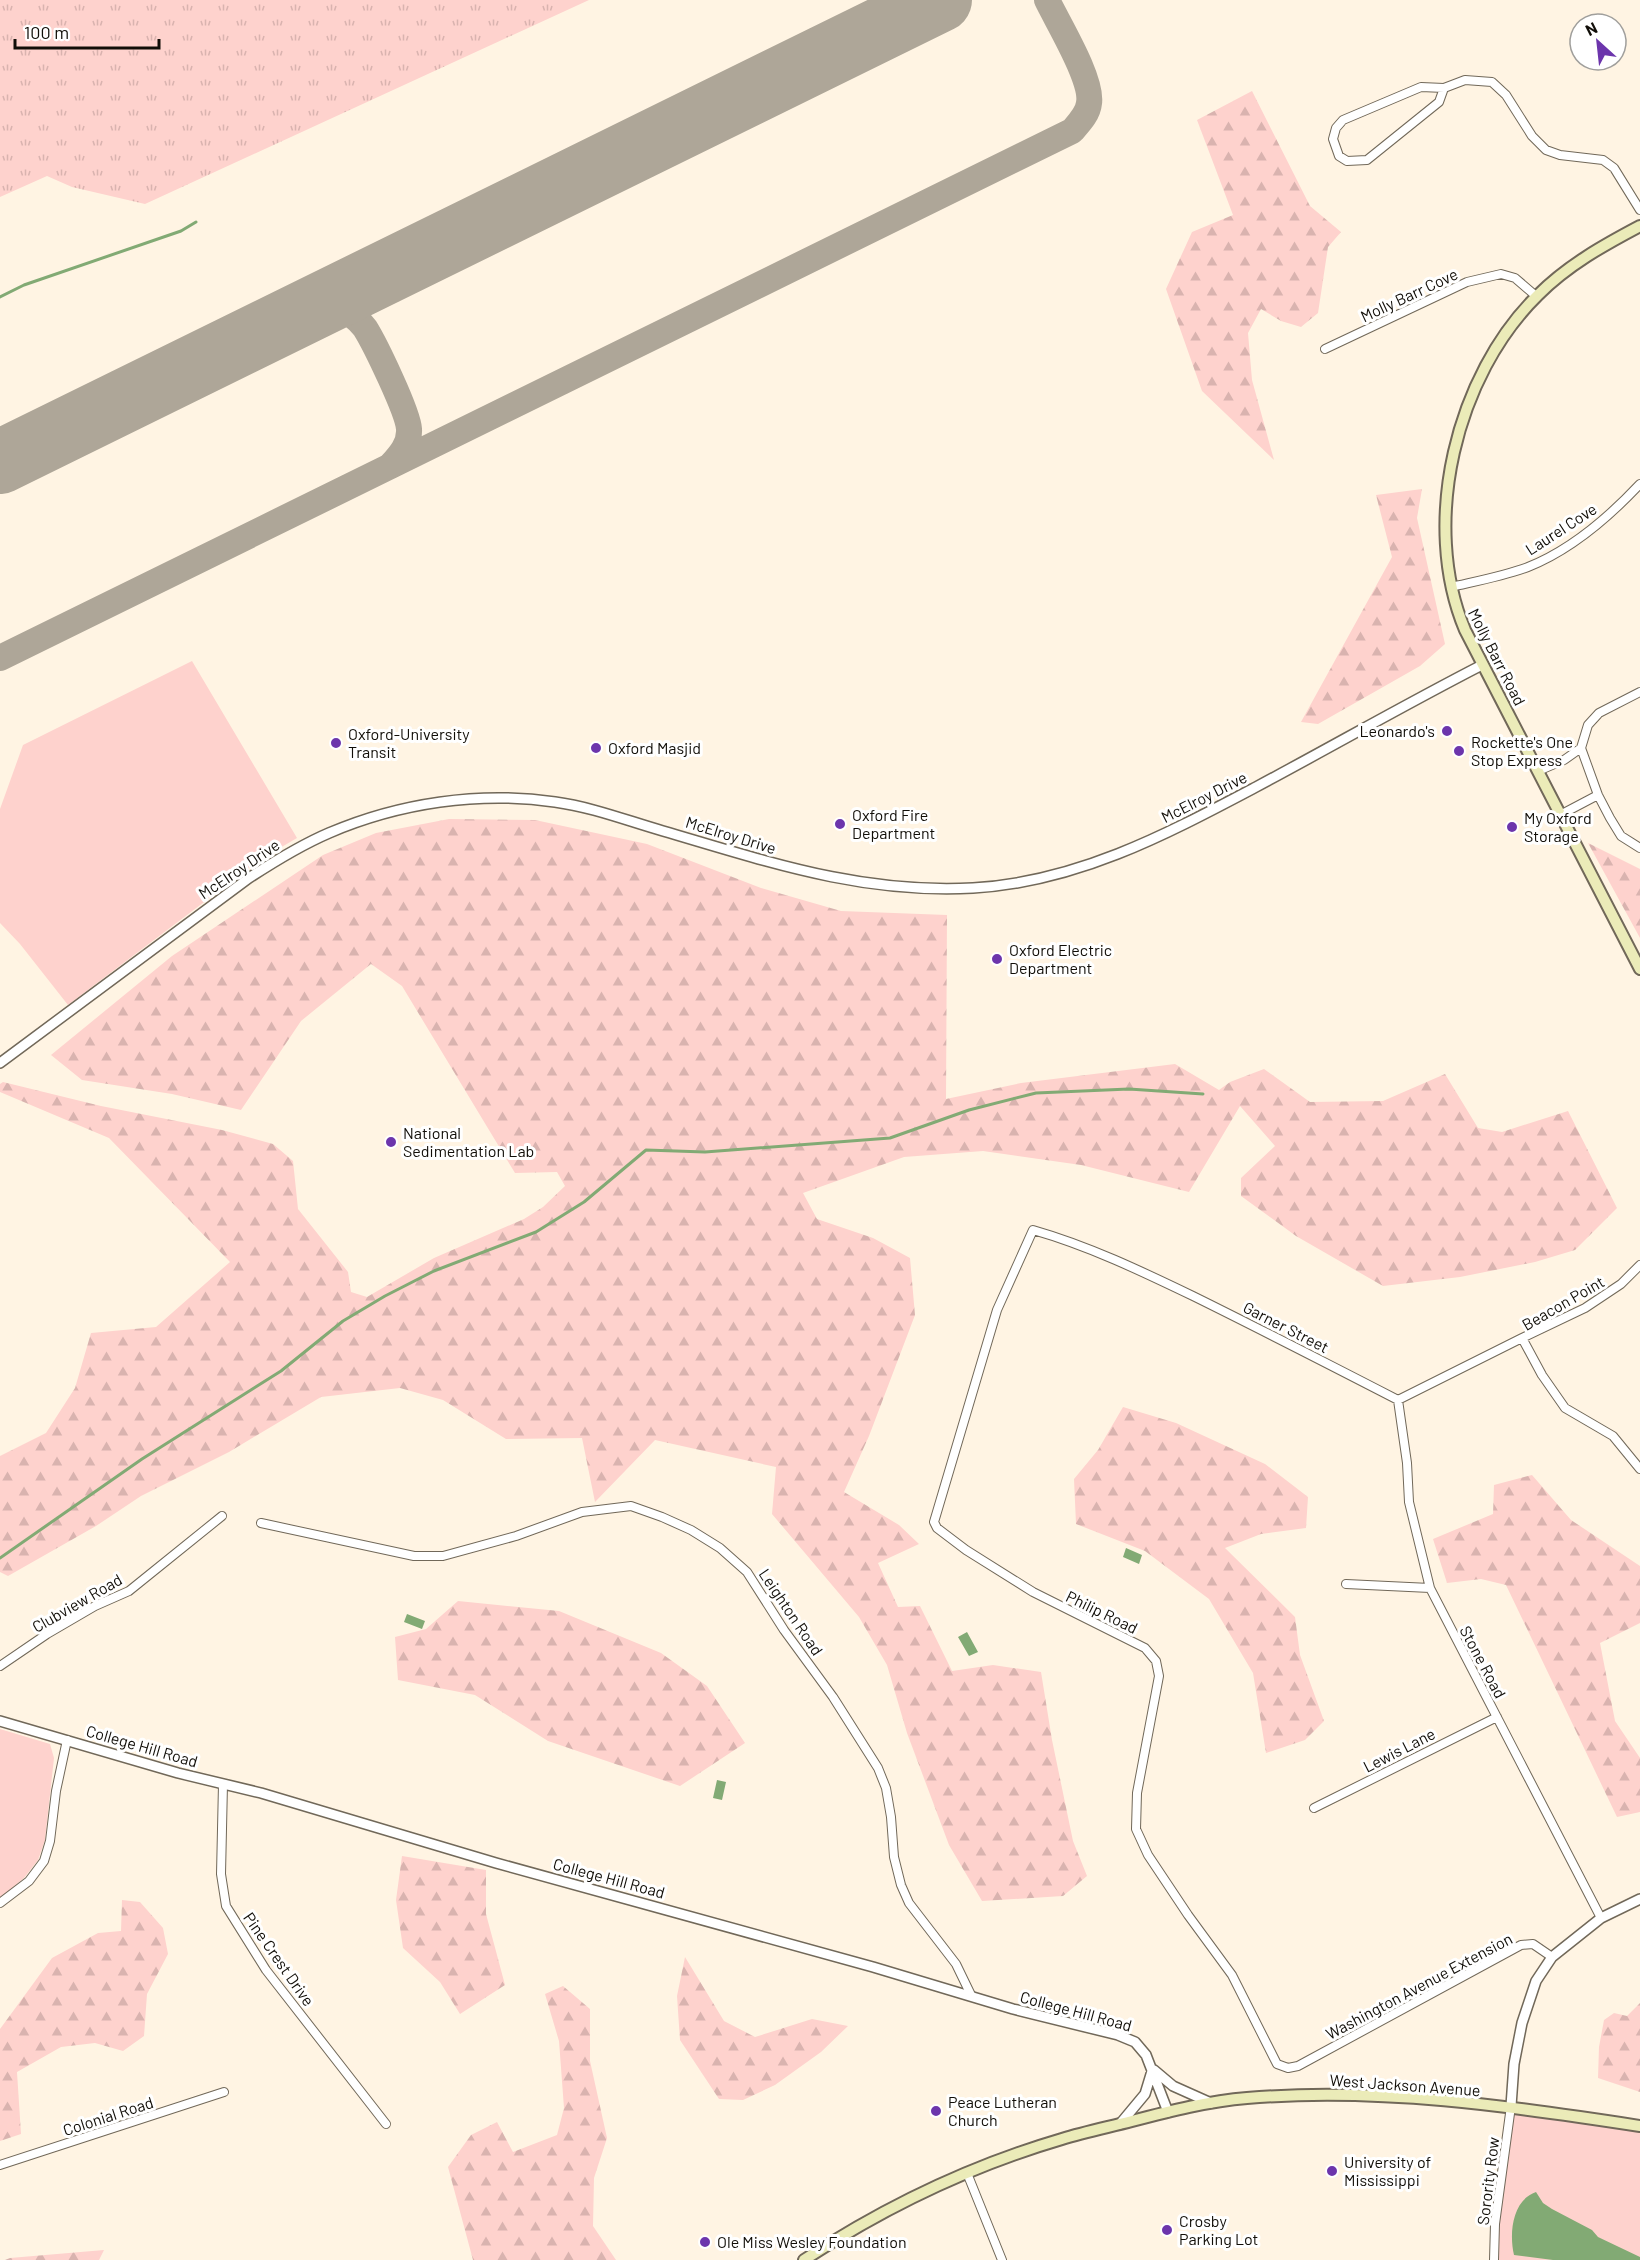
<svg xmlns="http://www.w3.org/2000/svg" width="1640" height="2260" viewBox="0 0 1640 2260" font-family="Barlow,sans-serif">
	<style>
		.grass { fill: url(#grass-tufts) }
		.forest { fill: url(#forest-firs) }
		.park { fill: #fed2cd }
		.water { fill: #82aa74 }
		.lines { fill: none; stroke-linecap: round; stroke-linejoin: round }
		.stream { stroke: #82aa74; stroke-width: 3 }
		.taxiway { stroke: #aea698; stroke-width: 26 }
		.runway { stroke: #aea698; stroke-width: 64 }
		.minor-casing { stroke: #716859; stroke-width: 10 }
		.tertiary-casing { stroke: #716859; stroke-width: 12 }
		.secondary-casing { stroke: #716859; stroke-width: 14 }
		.minor { stroke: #fff; stroke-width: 8 }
		.tertiary { stroke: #fff; stroke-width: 9 }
		.secondary { stroke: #ebebb8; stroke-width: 10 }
		.poi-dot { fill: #6c35ac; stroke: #fff; stroke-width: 2 }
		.labels { text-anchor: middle; stroke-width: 6; stroke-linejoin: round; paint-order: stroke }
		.street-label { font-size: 16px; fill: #110e08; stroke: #fff }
		.poi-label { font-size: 16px; fill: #110e08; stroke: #fff; text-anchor: start }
	</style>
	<defs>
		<pattern id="grass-tufts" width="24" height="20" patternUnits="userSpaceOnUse" patternTransform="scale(1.5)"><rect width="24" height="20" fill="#fed2cd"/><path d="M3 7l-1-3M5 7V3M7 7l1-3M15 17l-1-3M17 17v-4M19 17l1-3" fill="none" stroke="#d9b3af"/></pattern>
		<pattern id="forest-firs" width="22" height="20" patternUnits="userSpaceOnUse" patternTransform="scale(1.5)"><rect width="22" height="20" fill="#fed2cd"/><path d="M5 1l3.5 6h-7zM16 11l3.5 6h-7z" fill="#d9b3af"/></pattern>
	</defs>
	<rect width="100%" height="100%" fill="#fff4e3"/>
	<path class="grass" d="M0,0H589L145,204L72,187L47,176L0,197Z"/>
	<path class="forest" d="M1252,91L1310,206L1341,232L1328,247L1318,313L1301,327L1281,321L1261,309L1248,333L1252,380L1274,460L1202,391L1166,289L1192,232L1233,215L1197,120Z
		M1422,489L1417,518L1445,644L1420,666L1318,724L1301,722L1392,557L1376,495Z
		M449,819L535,820L647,844L761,888L841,911L947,915L946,1099L1021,1083L1175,1064L1219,1090L1230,1082L1264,1069L1310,1102L1383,1101L1445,1074L1478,1128L1502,1132L1568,1111L1617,1208L1575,1250L1535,1262L1460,1277L1383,1286L1296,1236L1241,1196V1178L1275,1146L1240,1106L1189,1192L1081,1165L983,1151L904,1157L803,1193L817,1219L873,1238L910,1258L915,1315L869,1436L844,1492L899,1525L919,1544L878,1563L898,1607L920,1606L952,1671L993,1665L1041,1672L1052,1740L1073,1841L1087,1876L1063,1896L982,1901L949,1845L907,1733L887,1665L859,1617L772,1514L776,1467L655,1440L595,1502L582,1438L506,1439L443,1400L400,1388L321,1397L229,1452L141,1496L96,1526L8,1576L0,1572V1456L46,1433L75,1388L91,1333L156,1327L230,1262L109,1138L0,1092V1084L3,1082L101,1106L222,1130L273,1144L293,1161L298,1209L348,1272L351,1292L367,1297L434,1258L524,1219L543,1207L565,1186L557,1172L515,1173L402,986L371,964L301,1021L241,1110L172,1094L82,1080L51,1055L172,956L323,855L376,833Z
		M1588,843L1640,869V938Z
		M1123,1407L1176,1423L1265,1464L1308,1497L1306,1528L1261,1534L1225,1548L1295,1617L1300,1655L1324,1721L1305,1740L1266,1753L1253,1673L1209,1599L1145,1551L1076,1524L1074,1479L1098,1450Z
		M1532,1475L1571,1520L1640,1566V1623L1600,1643L1615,1721L1640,1758V1812L1617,1817L1506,1585L1481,1579L1447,1583L1433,1539L1493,1514L1494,1485Z
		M458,1601L559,1611L661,1653L707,1686L745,1743L680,1786L548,1741L475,1695L398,1680L395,1637L426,1629Z
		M402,1856L486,1870V1914L505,1985L460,2014L440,1982L403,1948L396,1900Z
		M122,1900L140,1902L163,1928L168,1954L147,1994L144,2036L123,2051L95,2043L61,2047L17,2072L21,2134L0,2141V2029L52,1958L98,1933L121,1931Z
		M685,1957L724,2021L755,2037L812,2019L848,2026L821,2052L775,2085L743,2100L719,2099L680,2040L677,1996Z
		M563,1986L590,2009V2061L607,2138L594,2178L593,2226L616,2260H473L448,2167L471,2135L497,2122L513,2152L557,2135L564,2108L559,2041L545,1994Z
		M1640,2003V2092L1598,2078L1599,2047L1604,2020L1614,2013L1627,2016Z
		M104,2250L99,2260H5L10,2258Z"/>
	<path class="park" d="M192,661L297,838L261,859L68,1005L20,944L0,923V809L23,745Z
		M0,1729L50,1744L54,1758L45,1840L38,1860L24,1878L0,1898Z
		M1511,2106L1640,2126V2260H1494Z"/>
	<path class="water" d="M1126,1548L1142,1555L1139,1564L1123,1557Z
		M407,1614L425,1621L422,1629L404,1622Z
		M967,1632L978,1652L969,1656L958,1637Z
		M717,1780L726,1782L722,1800L713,1798Z
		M1536,2192L1543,2203L1552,2209L1592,2230L1598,2237L1640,2257V2260H1553L1514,2255C1509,2234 1512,2200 1536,2192Z"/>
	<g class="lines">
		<path class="stream" d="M0,297L24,285L181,231L196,222
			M0,1558L142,1459L281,1371L343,1321L385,1296L434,1271L536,1232L584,1202L646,1150L705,1152L890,1138L969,1110L1036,1093L1129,1089L1203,1094"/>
		<path class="taxiway" d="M304,313C320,308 336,304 352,315C356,318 362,324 365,328C375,344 408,412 409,429C410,444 400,455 391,465
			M0,658L1072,131C1079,123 1088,114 1089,103C1093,80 1058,23 1047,0"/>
		<path class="runway" d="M0,462L940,0"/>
		<g class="minor-casing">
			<path id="minor" d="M1444,88L1439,102L1367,160L1347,161L1339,156L1333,139L1336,128L1343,120L1421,87L1444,88L1465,80L1492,82L1506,95L1532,136L1546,150L1560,155L1603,160L1614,168L1640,210
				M1325,349L1467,282L1501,274L1515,278L1536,296
				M1451,587C1477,581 1504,576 1528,567C1571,550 1609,517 1640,484
				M1640,692L1599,713L1588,725L1581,748L1598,795L1610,818L1621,836L1640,848
				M1538,771L1564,760L1581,748
				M1560,815L1598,795
				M1640,1265L1621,1284L1585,1308L1522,1338L1542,1375L1565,1408L1613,1436L1640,1469
				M1522,1338L1398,1400C1330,1365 1262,1330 1193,1296C1141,1271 1089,1246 1033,1230L997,1310L934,1522L937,1528L966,1550L1033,1592L1145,1648L1156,1661L1159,1676L1137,1793L1136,1829L1148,1855L1188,1915L1232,1975L1277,2064L1288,2068L1298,2066L1521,1945L1533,1944L1552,1957
				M1398,1400L1407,1463L1409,1502L1430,1588L1601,1918
				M261,1523L414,1556H443L516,1536L582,1512L631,1506L662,1517L691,1530L720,1548L747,1572L784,1630L833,1697L878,1768L886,1788L891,1817L894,1857L901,1885L909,1903L956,1964L971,1995
				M1346,1584L1430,1588
				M0,1666L47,1634L95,1606L129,1591L222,1516
				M223,1784L221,1874L226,1906L266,1970L386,2124
				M1314,1808L1497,1717
				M0,1903L29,1881L44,1861L50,1841L56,1791L67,1740
				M0,2165L224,2092
				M967,2173L1002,2260
				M1494,2260L1495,2224L1511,2106"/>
		</g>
		<g class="tertiary-casing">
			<path id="tertiary" d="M0,1063L249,878C275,861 301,845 329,833C399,803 479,791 555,802C592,807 628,821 663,831C769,862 861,894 973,888C1077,882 1165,835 1256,787C1331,747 1406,704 1482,665
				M0,1721L178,1773L261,1793L496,1863L873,1967L1013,2009L1118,2035L1135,2042L1146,2055L1168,2112
				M1154,2070L1173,2086L1211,2103
				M1511,2106L1514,2064L1522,2023L1536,1981L1552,1957L1601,1918L1640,1899
				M1120,2124L1145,2094L1152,2071"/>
		</g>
		<g class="secondary-casing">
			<path id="secondary" d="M1640,226C1604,245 1568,265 1538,295C1456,375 1420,523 1465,630L1640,969
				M804,2260C883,2208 970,2166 1062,2139C1085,2132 1109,2127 1132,2121C1170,2111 1209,2101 1247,2098C1379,2087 1510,2106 1640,2126"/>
		</g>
		<use href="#minor" class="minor"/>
		<use href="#tertiary" class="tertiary"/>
		<use href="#secondary" class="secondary"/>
	</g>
	<g class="poi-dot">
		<circle cx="1447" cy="731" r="6"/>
		<circle cx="336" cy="743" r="6"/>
		<circle cx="596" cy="748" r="6"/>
		<circle cx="1459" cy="751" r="6"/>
		<circle cx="840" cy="824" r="6"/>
		<circle cx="1512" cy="827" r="6"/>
		<circle cx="997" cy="959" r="6"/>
		<circle cx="391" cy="1142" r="6"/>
		<circle cx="936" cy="2111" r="6"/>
		<circle cx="1332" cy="2171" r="6"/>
		<circle cx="1167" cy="2230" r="6"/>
		<circle cx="705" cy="2242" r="6"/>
	</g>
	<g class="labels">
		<g class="street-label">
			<text transform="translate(1409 295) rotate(-25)" y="6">Molly Barr Cove</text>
			<text transform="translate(1561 529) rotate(-33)" y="6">Laurel Cove</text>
			<text transform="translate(1497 657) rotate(63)" y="6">Molly Barr Road</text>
			<text transform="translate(1204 797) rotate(-27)" y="6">McElroy Drive</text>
			<text transform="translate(731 835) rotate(17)" y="6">McElroy Drive</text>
			<text transform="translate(239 869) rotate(-34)" y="6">McElroy Drive</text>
			<text transform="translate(1563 1303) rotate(-30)" y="6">Beacon Point</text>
			<text transform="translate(1286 1327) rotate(27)" y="6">Garner Street</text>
			<text transform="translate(77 1603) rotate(-30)" y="6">Clubview Road</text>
			<text transform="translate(791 1612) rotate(56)" y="6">Leighton Road</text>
			<text transform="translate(1102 1612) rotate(26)" y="6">Philip Road</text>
			<text transform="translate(1483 1662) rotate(62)" y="6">Stone Road</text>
			<text transform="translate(142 1746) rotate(16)" y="6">College Hill Road</text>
			<text transform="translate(1399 1750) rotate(-27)" y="6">Lewis Lane</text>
			<text transform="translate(609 1878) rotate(15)" y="6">College Hill Road</text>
			<text transform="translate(279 1959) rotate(55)" y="6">Pine Crest Drive</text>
			<text transform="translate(1419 1986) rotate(-28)" y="6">Washington Avenue Extension</text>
			<text transform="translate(1076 2011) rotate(15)" y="6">College Hill Road</text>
			<text transform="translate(1405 2085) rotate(4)" y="6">West Jackson Avenue</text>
			<text transform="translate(108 2116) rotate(-18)" y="6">Colonial Road</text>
			<text transform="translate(1488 2181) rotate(-83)" y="6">Sorority Row</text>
		</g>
		<g class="poi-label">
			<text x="1435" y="737" text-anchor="end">Leonardo's</text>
			<text x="348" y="740">Oxford-University<tspan x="348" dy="18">Transit</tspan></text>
			<text x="1471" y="748">Rockette's One<tspan x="1471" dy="18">Stop Express</tspan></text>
			<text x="608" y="754">Oxford Masjid</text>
			<text x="852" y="821">Oxford Fire<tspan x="852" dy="18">Department</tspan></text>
			<text x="1524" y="824">My Oxford<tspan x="1524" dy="18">Storage</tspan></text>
			<text x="1009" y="956">Oxford Electric<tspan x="1009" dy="18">Department</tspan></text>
			<text x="403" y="1139">National<tspan x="403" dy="18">Sedimentation Lab</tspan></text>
			<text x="948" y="2108">Peace Lutheran<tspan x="948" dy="18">Church</tspan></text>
			<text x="1344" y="2168">University of<tspan x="1344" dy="18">Mississippi</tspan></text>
			<text x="1179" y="2227">Crosby<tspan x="1179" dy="18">Parking Lot</tspan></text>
			<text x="717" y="2248">Ole Miss Wesley Foundation</text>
		</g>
	</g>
	<g transform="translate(1598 42) rotate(333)"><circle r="28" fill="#ffffff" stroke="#a09f9c" stroke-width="1.5"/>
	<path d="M0-4.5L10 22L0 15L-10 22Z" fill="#6c35ac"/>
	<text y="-9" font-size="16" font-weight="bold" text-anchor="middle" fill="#110e08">N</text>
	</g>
	<path d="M15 39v9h144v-9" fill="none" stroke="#110e08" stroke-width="3"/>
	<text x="24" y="39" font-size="18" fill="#110e08" stroke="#ffffff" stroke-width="4.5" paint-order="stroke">100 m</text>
</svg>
